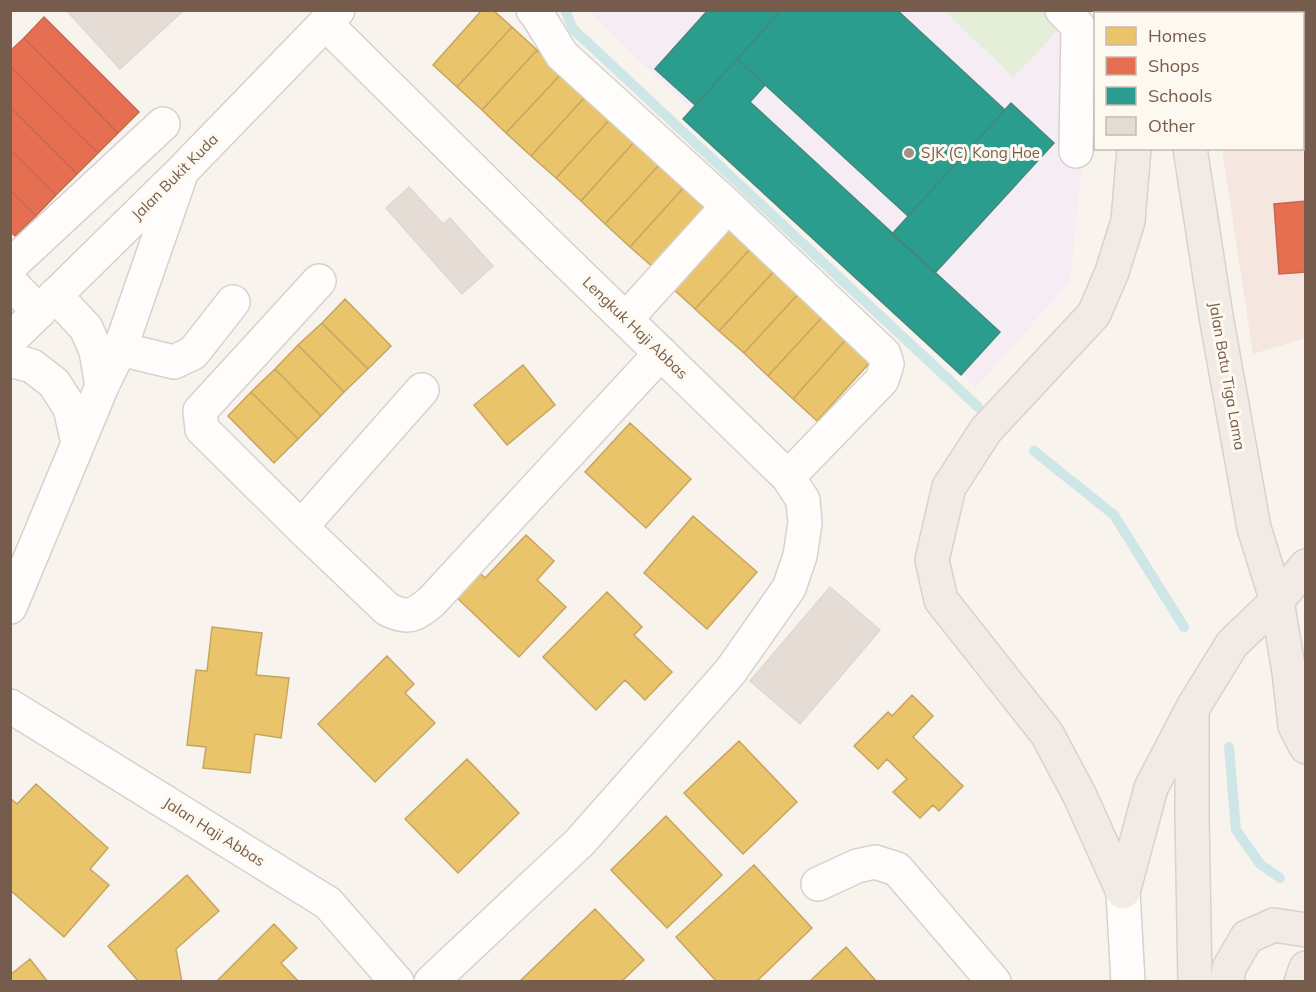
<svg xmlns="http://www.w3.org/2000/svg" width="1316" height="992" viewBox="0 0 1316 992" font-family="Mulish,sans-serif">
	<style>
		.commercial { fill: #f5e7df }
		.education { fill: #f5ecf4 }
		.green { fill: #e5eed9 }
		.homes { fill: #e9c46a; stroke: #c6a561; stroke-width: 1.5 }
		.shops { fill: #e76f51; stroke: #c56950; stroke-width: 1.5 }
		.schools { fill: #2a9d8f; stroke: #418a7b; stroke-width: 1.5 }
		.lines { fill: none; stroke-linecap: round; stroke-linejoin: round }
		.stream { stroke: #cfe6e7; stroke-width: 10 }
		.building { fill: #e4dcd5; stroke: #e1d7d0; stroke-width: 1.5 }
		.minor-casing { stroke: #d7d1cb; stroke-width: 36 }
		.highway-casing { stroke: #d9d1cb; stroke-width: 36 }
		.minor { stroke: #fefdfc; stroke-width: 33 }
		.highway { stroke: #f1eae5; stroke-width: 33 }
		.poi-dot { fill: #a49185; stroke: #fef9f0; stroke-width: 2 }
		.labels { text-anchor: middle; stroke-width: 6; stroke-linejoin: round; paint-order: stroke }
		.poi-label { font-size: 15px; fill: #765c4d; stroke: #fef9f0; text-anchor: start }
		.street-label { font-size: 15px; fill: #765c4d; stroke: #fef9f0 }
	</style>
	<rect width="100%" height="100%" fill="#f8f4ed"/>
	<path class="commercial" d="M1201,11H1305V338L1253,354L1222,149L1302,148V14H1201Z"/>
	<path class="education" d="M589,11H1083L1095,22L1096,24L1070,281L976,388Z"/>
	<path class="green" d="M945,11H1057L1067,21L1013,77Z"/>
	<path class="homes" d="M482,10H493L512,27L457,87L433,65Z
		M512,27L537,50L482,110L457,87Z
		M537,50L562,73L506,133L482,110Z
		M562,73L586,96L531,156L506,133Z
		M586,96L611,118L556,178L531,156Z
		M611,118L635,141L581,201L556,178Z
		M635,141L660,164L605,224L581,201Z
		M660,164L685,186L630,247L605,224Z
		M685,186L709,209L655,269L630,247Z
		M728,223L753,246L695,309L670,286Z
		M753,246L777,268L719,331L695,309Z
		M777,268L801,291L744,353L719,331Z
		M801,291L826,313L768,376L744,353Z
		M345,299L391,346L368,369L322,323Z
		M826,313L850,335L793,399L768,376Z
		M322,323L368,369L344,392L298,345Z
		M850,335L874,358L817,421L793,399Z
		M298,345L344,392L321,416L275,369Z
		M523,365L555,405L507,445L474,405Z
		M275,369L321,416L298,439L251,392Z
		M251,392L298,439L274,463L228,416Z
		M630,423L691,479L646,528L585,472Z
		M693,516L757,572L707,629L644,573Z
		M526,535L554,561L537,580L566,607L519,657L454,595L477,570L485,578Z
		M607,592L642,627L634,635L672,672L645,700L625,680L596,710L543,657Z
		M212,627L262,633L256,675L289,678L281,738L255,734L250,773L203,768L206,747L187,745L196,670L207,671Z
		M387,656L414,684L405,693L435,723L375,782L318,724Z
		M912,695L933,716L913,737L963,786L939,811L933,805L920,818L893,792L907,779L887,759L878,769L854,746L888,712L892,716Z
		M739,741L797,802L743,854L684,793Z
		M467,759L519,813L458,873L405,819Z
		M36,784L108,848L90,869L109,885L64,937L10,890V798L17,804Z
		M666,816L722,875L667,928L611,870Z
		M754,865L812,928L756,982H717L676,937Z
		M187,875L219,911L176,949L182,982H139L108,946Z
		M595,909L644,960L621,982H519Z
		M274,924L297,948L281,963L299,982H216Z
		M846,947L877,982H809Z
		M30,959L48,982H10V975Z"/>
	<path class="shops" d="M1224,10H1306V31H1302V14H1224Z
		M44,17L139,112L118,133L24,38Z
		M1302,31H1306V60L1302,61Z
		M24,38L118,133L98,153L10,66V51Z
		M1306,60V90H1302V61Z
		M10,66L98,153L77,174L10,107Z
		M1302,90H1306V131L1302,132Z
		M10,107L77,174L56,195L10,149Z
		M10,149L56,195L36,216L10,190Z
		M10,190L36,216L15,236L10,231Z
		M1306,201V272L1279,274L1274,204Z"/>
	<path class="schools" d="M708,10H782L695,105L655,69Z
		M782,10H897L1005,110L908,216L737,59Z
		M737,59L765,85L750,102L1000,332L961,375L683,119Z
		M1011,103L1054,143L935,273L892,234Z"/>
	<g class="lines">
		<path class="stream" d="M565,10L573,29L978,407
			M1034,451L1114,515L1184,627
			M1229,747L1236,830L1260,864L1280,878"/>
	</g>
	<path class="building" d="M66,10H184L120,69Z
		M409,187L443,224L450,218L493,266L462,294L386,208Z
		M830,587L880,630L800,724L750,681Z"/>
	<g class="lines">
		<g class="minor-casing">
			<path id="minor" d="M533,10L538,16L562,55L728,206
				M1062,10L1078,26L1076,151
				M325,23L546,242L788,477L803,500L805,523L800,556L789,588L730,672L580,842L431,982
				M10,266L163,124
				M10,282L39,312
				M55,295L86,328L96,351L102,386
				M626,319L728,206L884,354L887,364L882,380L788,477
				M10,340L182,171L338,10
				M120,349L174,362L193,353L233,302
				M10,360L32,366L54,383L70,408L78,443
				M422,390L301,527L387,609C408,620 416,615 432,601L661,353
				M301,527L202,429L200,411L319,281
				M10,607L102,386L120,349L182,171
				M10,706L328,903L397,982
				M818,884L857,866L875,862L897,869L994,982
				M1123,892L1128,982"/>
		</g>
		<g class="highway-casing">
			<path id="highway" d="M1169,10V14
				M1190,148L1216,316L1254,528L1277,601L1289,672L1295,726L1306,747
				M1123,892L1080,796L1047,734L941,600L932,560L949,487L986,430L1094,314L1112,272L1128,221L1134,148
				M1123,892L1151,788L1189,715
				M1195,982L1192,816V709L1232,644L1277,601L1306,566
				M1227,982L1229,968L1247,937L1274,925L1306,930
				M1301,982L1306,968"/>
		</g>
		<use href="#minor" class="minor"/>
		<use href="#highway" class="highway"/>
	</g>
	<circle class="poi-dot" cx="909" cy="153" r="6"/>
	<g class="labels">
		<g class="poi-label">
			<text x="921" y="158">SJK (C) Kong Hoe</text>
		</g>
		<g class="street-label">
			<text transform="translate(175 177) rotate(-45)" y="5">Jalan Bukit Kuda</text>
			<text transform="translate(635 328) rotate(44)" y="5">Lengkuk Haji Abbas</text>
			<text transform="translate(1227 376) rotate(80)" y="5">Jalan Batu Tiga Lama</text>
			<text transform="translate(214 832) rotate(32)" y="5">Jalan Haji Abbas</text>
		</g>
	</g>
	<rect width="1316" height="992" fill="none" stroke="#765c4d" stroke-width="24"/>
	<rect x="1094" y="12" width="210" height="138" fill="#fef9f0" stroke="#c8baaf" stroke-width="1.5"/>
	<rect x="1106" y="27" width="30" height="18" fill="#e9c46a" stroke="#c8baaf" stroke-width="1.5"/>
	<text x="1148" y="42" font-size="18" fill="#765c4d">Homes</text>
	<rect x="1106" y="57" width="30" height="18" fill="#e76f51" stroke="#c8baaf" stroke-width="1.5"/>
	<text x="1148" y="72" font-size="18" fill="#765c4d">Shops</text>
	<rect x="1106" y="87" width="30" height="18" fill="#2a9d8f" stroke="#c8baaf" stroke-width="1.5"/>
	<text x="1148" y="102" font-size="18" fill="#765c4d">Schools</text>
	<rect x="1106" y="117" width="30" height="18" fill="#e4dcd5" stroke="#c8baaf" stroke-width="1.5"/>
	<text x="1148" y="132" font-size="18" fill="#765c4d">Other</text>
</svg>
